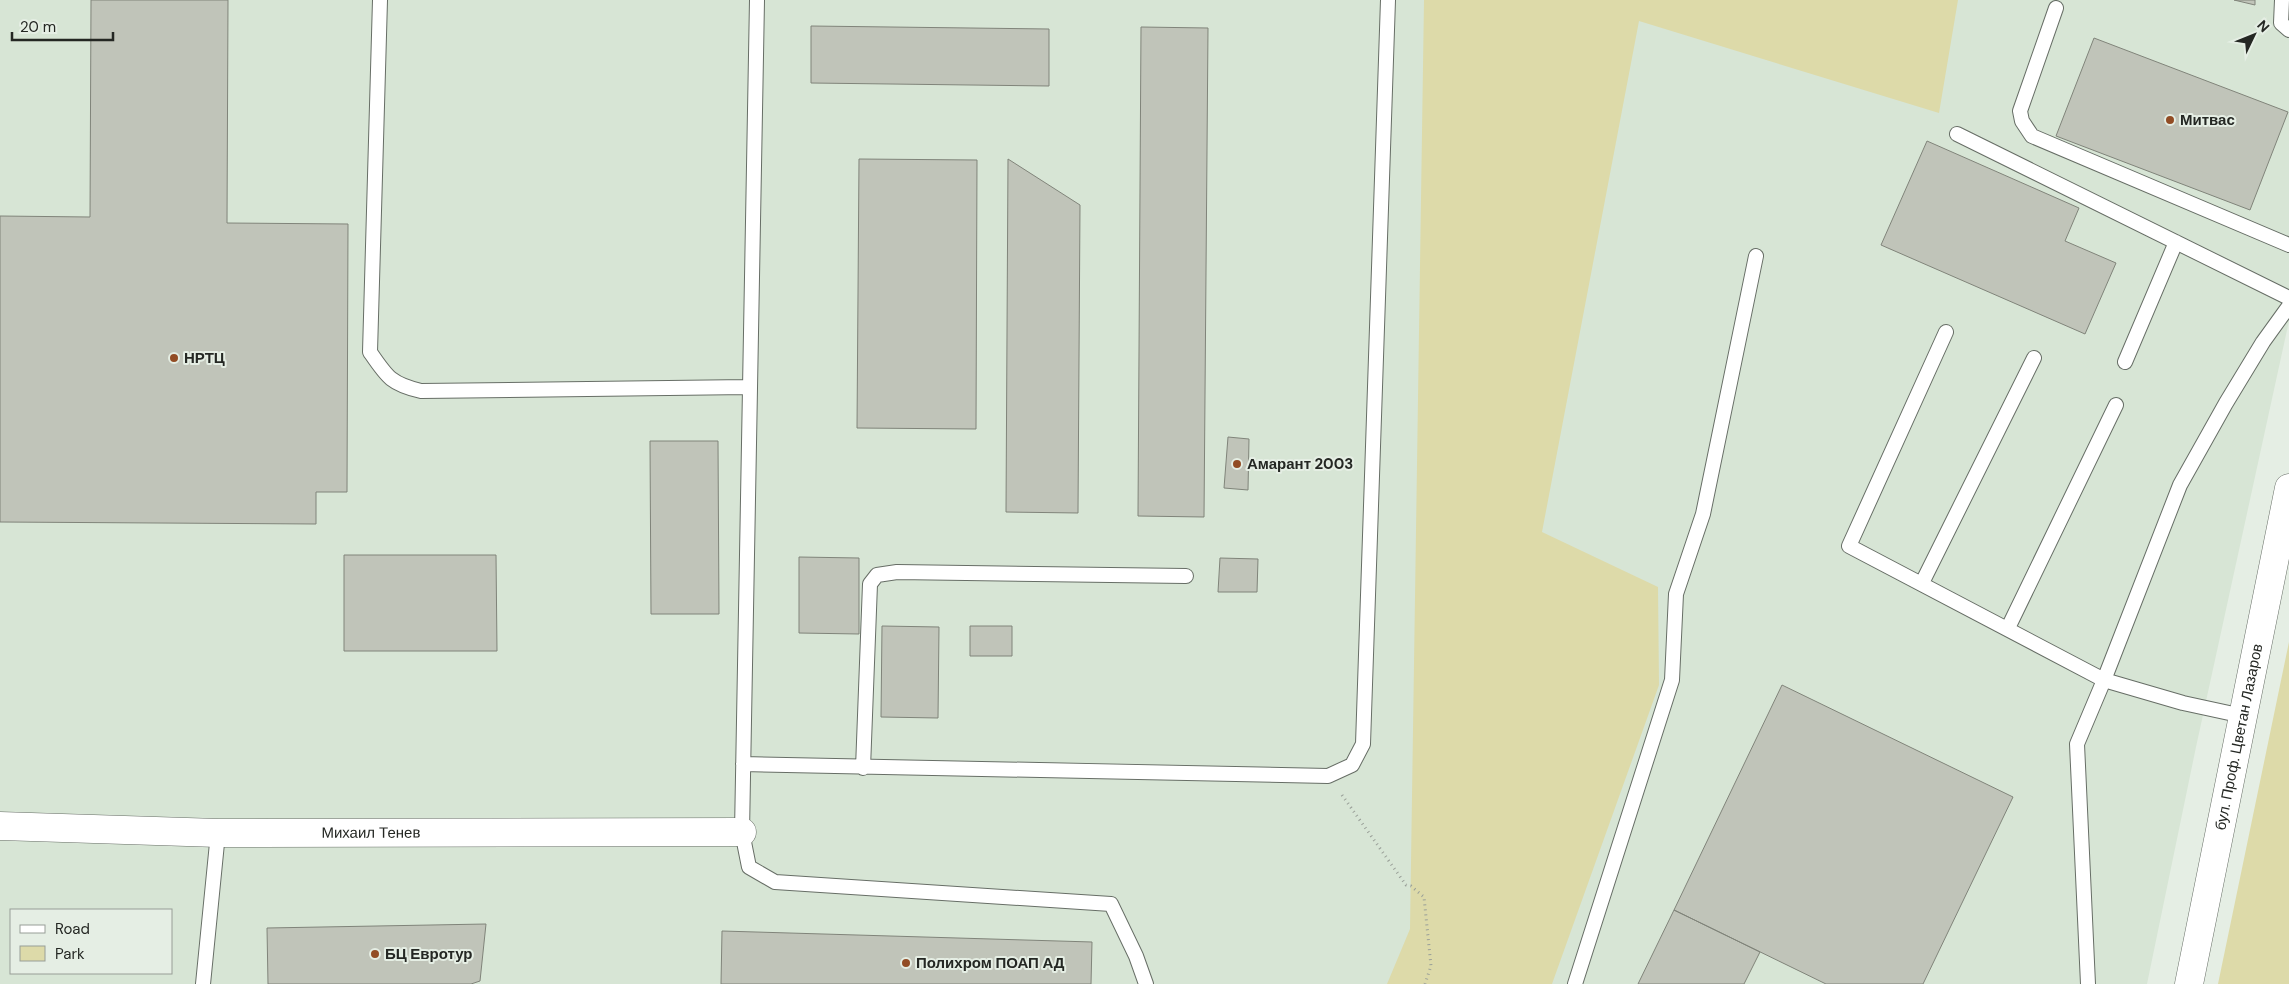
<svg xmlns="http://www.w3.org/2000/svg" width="2289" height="984" viewBox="0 0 2289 984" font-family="'DM Sans',sans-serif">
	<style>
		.built { fill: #d7e5d5; fill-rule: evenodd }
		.green { fill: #dddaa9 }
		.building { fill: #c0c4b9; stroke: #80847a }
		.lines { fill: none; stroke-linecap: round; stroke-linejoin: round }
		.service-casing { stroke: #676e66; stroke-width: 16 }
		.minor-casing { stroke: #676e66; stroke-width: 29 }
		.secondary-casing { stroke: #676e66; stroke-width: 29 }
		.path { stroke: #999f98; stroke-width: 3; stroke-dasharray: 1 4; stroke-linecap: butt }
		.service { stroke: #fff; stroke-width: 14 }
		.minor { stroke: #fff; stroke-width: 28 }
		.secondary { stroke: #fff; stroke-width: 28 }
		.poi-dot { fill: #924c24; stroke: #e5eee4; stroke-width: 2 }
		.labels { text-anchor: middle; stroke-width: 4; stroke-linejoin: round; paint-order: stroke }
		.poi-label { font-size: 15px; font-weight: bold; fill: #242723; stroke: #e5eee4; text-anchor: start }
		.street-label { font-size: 15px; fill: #242723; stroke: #e5eee4 }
	</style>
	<rect width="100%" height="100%" fill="#e5eee4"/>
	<path class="built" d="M0,0H2289V321L2196,747L2147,984H0ZM11,910H171V973H11Z"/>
	<path class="green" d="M1424,0H1958L1939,113L1639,21L1542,532L1658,587L1659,685L1552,984H1387L1410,929Z
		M2289,642V984H2218Z"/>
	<path class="building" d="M91,0H228L227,223L348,224L347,492H316V524L0,522V216L90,217Z
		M2234,0H2255V5Z
		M811,26L1049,29V86L811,83Z
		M1141,27L1208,28L1204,517L1138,516Z
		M2094,38L2288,112L2250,210L2056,136Z
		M1927,141L2079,208L2065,241L2116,263L2085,334L1881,245Z
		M859,159L977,160L976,429L857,428Z
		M1008,159L1080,205L1078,513L1006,512Z
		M1228,437L1249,439L1248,490L1224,488Z
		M650,441H718L719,614H651Z
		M344,555H496L497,651H344Z
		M799,557L859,558V634L799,633Z
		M1220,558L1258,559L1257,592H1218Z
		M882,626L939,627L938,718L881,717Z
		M970,626H1012V656H970Z
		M1782,685L2013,797L1923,984H1826L1674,910Z
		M1674,910L1760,952L1744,984H1638Z
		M486,924L480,981L471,984H268L267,928Z
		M722,931L1092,942L1091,984H721Z"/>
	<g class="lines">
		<g class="service-casing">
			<path id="service" d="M380,0L370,352C387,377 391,384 421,391L748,387
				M757,0L742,832L749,867L775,882L1111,904L1136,956L1146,984
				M2282,0L2281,23L2289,30
				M2056,8L2020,111L2022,121L2032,136L2289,245
				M1957,134L2289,298
				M1946,332L1849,546L2104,680L2180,485L2226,403L2263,342L2289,306
				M2125,362L2176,242
				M1922,583L2034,358
				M2008,628L2116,405
				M743,764L1328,776L1352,765L1363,744L1388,0
				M863,768L870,584L877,575L897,572L1186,576
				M203,984L218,833
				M1575,984L1672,680L1676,594L1703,514L1756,256
				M2088,984L2077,744L2104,680L2183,703L2243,716"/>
		</g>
		<g class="minor-casing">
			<g id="minor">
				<path id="s1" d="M0,826L218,833L742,832"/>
			</g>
		</g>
		<g class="secondary-casing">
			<g id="secondary">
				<path id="s2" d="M2189,984L2289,488"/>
			</g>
		</g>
		<path class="path" d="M1342,795L1406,885L1411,886L1424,897L1431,966L1425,984"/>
		<use href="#service" class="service"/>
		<use href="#minor" class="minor"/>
		<use href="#secondary" class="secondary"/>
	</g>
	<g class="poi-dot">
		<circle cx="2170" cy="120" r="5"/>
		<circle cx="174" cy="358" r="5"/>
		<circle cx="1237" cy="464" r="5"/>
		<circle cx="375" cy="954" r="5"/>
		<circle cx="906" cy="963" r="5"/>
	</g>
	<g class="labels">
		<g class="poi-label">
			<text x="2180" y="125">Митвас</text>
			<text x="184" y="363">НРТЦ</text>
			<text x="1247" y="469">Амарант 2003</text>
			<text x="385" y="959">БЦ Евротур</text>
			<text x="916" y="968">Полихром ПОАП АД</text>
		</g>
		<g class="street-label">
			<text dy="5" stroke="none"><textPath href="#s2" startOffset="252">бул. Проф. Цветан Лазаров</textPath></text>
			<text dy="5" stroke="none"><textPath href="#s1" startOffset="371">Михаил Тенев</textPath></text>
		</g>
	</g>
	<rect x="10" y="909" width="162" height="65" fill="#e5eee4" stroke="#989e97"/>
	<rect x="20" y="925" width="25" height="8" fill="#ffffff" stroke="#989e97"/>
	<text x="55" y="934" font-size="15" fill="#242723">Road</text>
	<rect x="20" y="946" width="25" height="15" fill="#dddaa9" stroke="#989e97"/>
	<text x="55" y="959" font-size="15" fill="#242723">Park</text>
	<g transform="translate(2254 35) rotate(47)" stroke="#e5eee4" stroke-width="4" paint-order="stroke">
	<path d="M0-4L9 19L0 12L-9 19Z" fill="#242723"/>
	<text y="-8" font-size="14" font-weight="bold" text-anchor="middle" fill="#242723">N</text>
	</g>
	<path d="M12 32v8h101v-8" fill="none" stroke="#242723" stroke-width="2.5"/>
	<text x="20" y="32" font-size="15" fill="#242723" stroke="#e5eee4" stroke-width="4" paint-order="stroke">20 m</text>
</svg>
